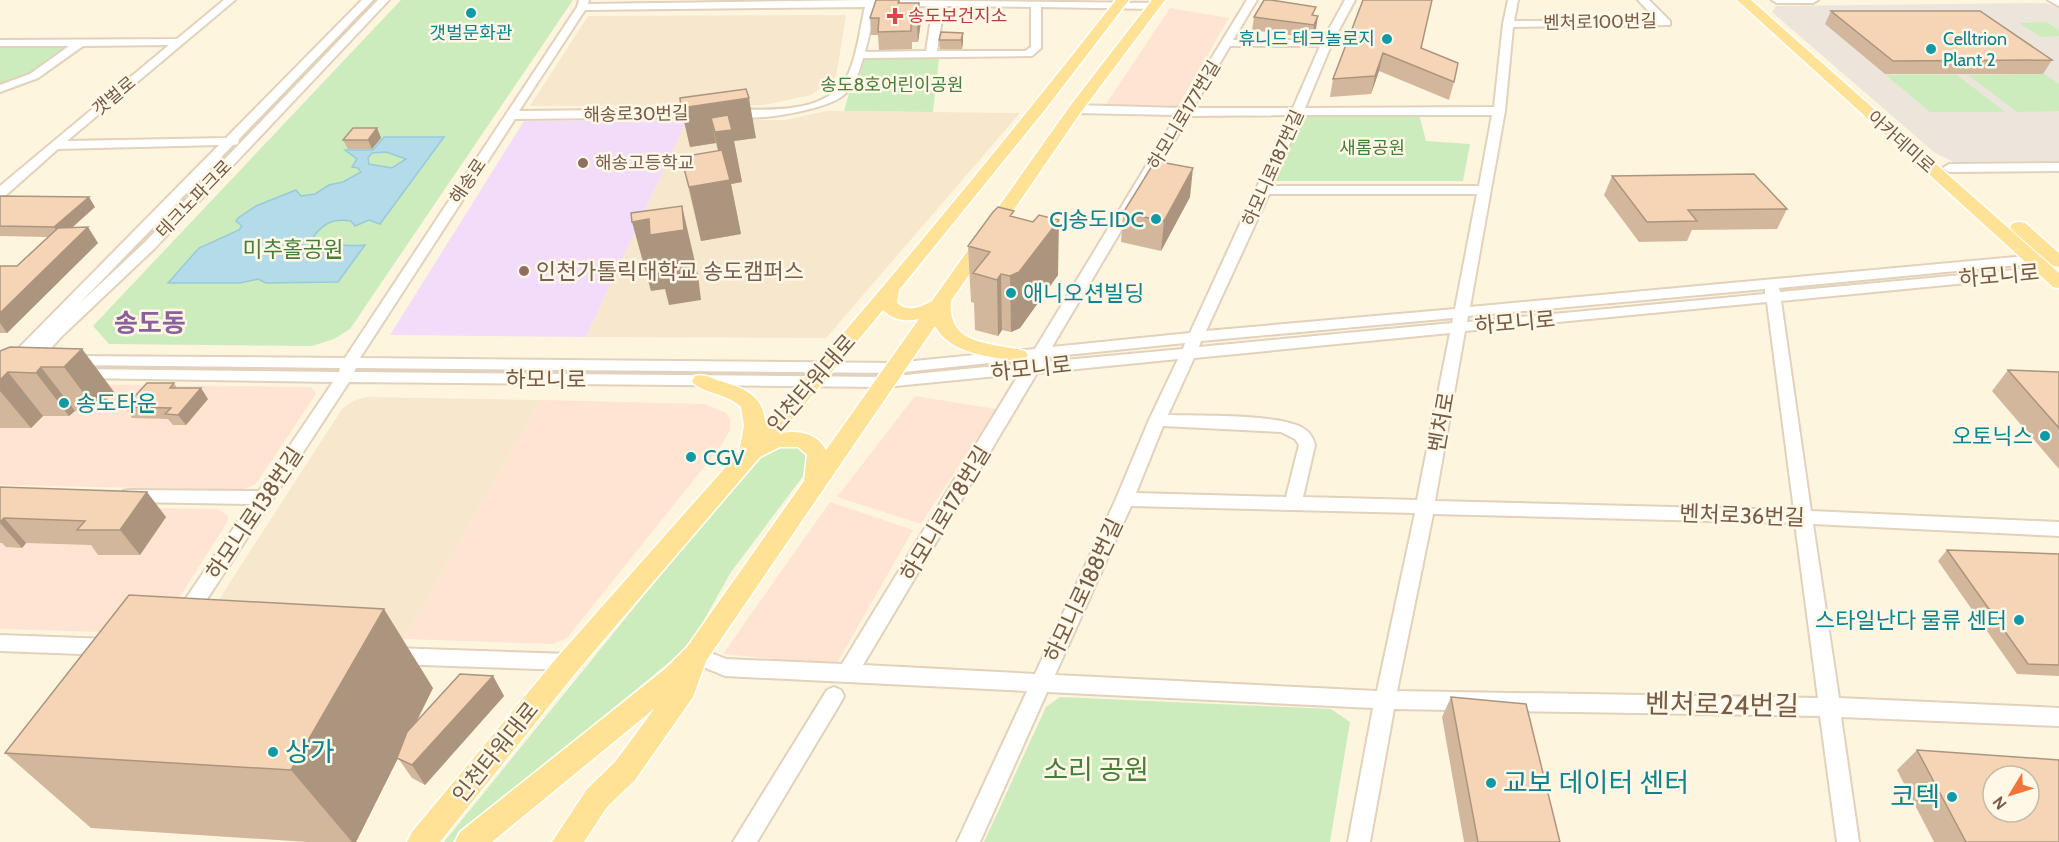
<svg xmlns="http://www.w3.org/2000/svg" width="2059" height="842" viewBox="0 0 2059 842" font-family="Cabin,'Noto Sans KR',sans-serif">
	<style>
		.residential { fill: #f6e7cd }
		.commercial { fill: #ffe4d2 }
		.industrial { fill: #ece5db }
		.education { fill: #f2dcfa }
		.green { fill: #ccecbd }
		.water { fill: #b3dbe8; stroke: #98cadb; stroke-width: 1.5; fill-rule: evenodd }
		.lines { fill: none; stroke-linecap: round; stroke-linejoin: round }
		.minor-casing { stroke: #e2d1bb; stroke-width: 4 }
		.major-casing { stroke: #fff; stroke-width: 3 }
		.minor { fill: #fff; fill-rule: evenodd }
		.major { fill: #ffe295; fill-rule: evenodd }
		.wall { fill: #d3b79c }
		.shaded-wall { fill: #ac957f }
		.building { fill: #f5d5b5; stroke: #ac957f; stroke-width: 1.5; fill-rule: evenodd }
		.culture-dot { fill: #0f9aa8; stroke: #fff8e7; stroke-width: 2 }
		.health-dot { fill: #e0444e; stroke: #fff8e7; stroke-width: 2 }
		.education-dot { fill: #8d6e63; stroke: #fff8e7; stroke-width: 2 }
		.labels { text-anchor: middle; stroke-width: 5; stroke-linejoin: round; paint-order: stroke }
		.far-health-label { font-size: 18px; fill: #be3a42; stroke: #fff8e7; text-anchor: start }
		.far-street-label { font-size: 18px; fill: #765b45; stroke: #fff8e7 }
		.far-culture-label { font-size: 18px; fill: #0d838f; stroke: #fff8e7 }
		.far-park-label { font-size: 18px; fill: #497d3c; stroke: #fff8e7 }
		.far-education-label { font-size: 18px; fill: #785e54; stroke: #fff8e7; text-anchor: start }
		.culture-label { font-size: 22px; fill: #0d838f; stroke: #fff8e7; text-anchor: end }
		.park-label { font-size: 22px; fill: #497d3c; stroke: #fff8e7 }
		.education-label { font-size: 22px; fill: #785e54; stroke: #fff8e7; text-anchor: start }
		.street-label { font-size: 22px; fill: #765b45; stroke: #fff8e7 }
		.quarter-label { font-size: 26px; font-weight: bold; fill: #8c609a; stroke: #fff8e7 }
		.near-street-label { font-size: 27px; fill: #765b45; stroke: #fff8e7 }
		.near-culture-label { font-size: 27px; fill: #0d838f; stroke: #fff8e7; text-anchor: start }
		.near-park-label { font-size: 27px; fill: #497d3c; stroke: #fff8e7 }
	</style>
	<rect width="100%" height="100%" fill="#fef5df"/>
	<path class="residential" d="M846,15L836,77L811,95L764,105L530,106L588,16Z
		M827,111L1020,113L826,338L586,337L687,120H785Z
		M366,397L540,400L404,639L208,627L205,621L342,409L353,401Z"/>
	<path class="commercial" d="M1170,8L1229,18L1177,108L1106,104Z
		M49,384L311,387L316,394L256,484L242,490L0,485V412Z
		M915,396L996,409L921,524L837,497Z
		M540,400L705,404L726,413L730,419V430L721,446L567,638L553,644L404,639Z
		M830,502L913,530L836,665L723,654Z
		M0,506L218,509L228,516V521L165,620L134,633L0,629Z"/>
	<path class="industrial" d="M2045,3L2059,7V162H1954L1935,153L1772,12L1776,6Z"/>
	<path class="education" d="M687,120L586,337L390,335L524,121Z"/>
	<path class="green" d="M401,0H573L350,329L334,339L312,346L109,344L93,326Z
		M2046,22L2059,30V36L2041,37L2019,23Z
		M0,43H80L34,76L0,89Z
		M864,59H939L933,112L844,111L849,93H856Z
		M2045,74L2059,84V111L2017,112L1968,75Z
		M1886,75H1957L2005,112H1930Z
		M1419,114L1426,141L1470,144L1463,181H1274L1300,115Z
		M778,444L807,448L810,467L731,572L690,645L452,842H444L758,455Z
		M1060,697L1331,709L1350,722L1330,842H984L1046,707Z"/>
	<path class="water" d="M384,137H444L380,224L369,220L355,226L351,221C333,218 324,223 314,236L315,242C332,244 348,247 365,245L338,282L266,283L258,279L240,283H168L199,248L239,230L242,226L236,221L238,218L256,206L296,190L301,196L315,194L329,185L343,182L361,172L358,168L352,167L357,159L345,150H373ZM386,152L406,159L392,168L369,164L368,158L372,153Z"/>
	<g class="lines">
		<g class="minor-casing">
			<path id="minor" d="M224,0H235L67,141L226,138L362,0H373L239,139L238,144L233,145L78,305L145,242L378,0H389L155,248L62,336L6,398L0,399V384L4,380L0,381V367L219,145L58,149L5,196L0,197V186L169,45L83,46L38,78L0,92V85L30,74L69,46H0V40L177,39Z
				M579,0H589L588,4L867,0L1155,3L1160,6L1155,9L1041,7V48L1032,56L863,58C859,73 854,88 841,97C824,110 740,126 725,113L731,109C766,110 821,114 844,82C856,64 860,28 865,7L585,10L519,111L705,109L711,113L705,117L515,119L360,358L894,363L1035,349L1177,115L1075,113L1069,109L1075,105L1181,108L1247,0H1257L1233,40H1323L1345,0H1355L1332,43L1305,108L1494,107L1503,24L1508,0H1518L1514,21L1657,20L1638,0H1649L1670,21V25L1513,27L1505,111L1470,307L2059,253V261L1779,288L1780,292L2059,266V274L1781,301L1811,511L2059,522V536L1813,524L1839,698L2059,708V726L1841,717L1859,842H1837L1820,716L1394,709L1370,842H1348L1373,708L1047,692L980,842H957L1027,691L725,676L689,661L686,655L689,649L696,647L726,659L842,664L1019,374L885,387L349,382L192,622L185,624L178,622L175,616L178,610L250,504L129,502L123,501L120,496L123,491L129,490L259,491L333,382L79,378L73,377L71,373L73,369L339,372L340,368L70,365L64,364L62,360L64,356L345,358L577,7ZM933,6L926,51L865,52L876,7ZM944,6L1031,7V47L1025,51H937ZM1230,46H1320L1293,108H1193ZM1290,115L1190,333L1052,347L1189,116ZM1302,115H1492L1479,186H1272ZM1269,194H1477L1455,309L1206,331ZM1765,289V294L1467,322L1468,316ZM1767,302L1794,510L1435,501L1465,331ZM1453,318L1452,323L1199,347L1201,341ZM1450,333L1417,500L1303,497L1315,445C1313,437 1309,431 1301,427C1276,414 1199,416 1168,415L1194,358ZM1185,343L1183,349L1043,362L1046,357ZM1028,359L1026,363L885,377L354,372L356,368L894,373ZM1178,359L1149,420L1116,499L1035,674L863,665L1037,373ZM1163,426L1281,432L1295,439L1299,445L1286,497L1136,493ZM1131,506L1415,513L1377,691L1055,675ZM1433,514L1795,523L1818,698L1397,691Z
				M1772,0H1818L1813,3H1777Z
				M2048,0H2059V6Z
				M2059,163V171L1949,172L1943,168L1949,164Z
				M0,635L109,639L116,641L119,647L116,653L109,655L0,651Z
				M393,648L569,654L576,656L579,662L576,668L569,670L393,664L386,662L383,656L386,650Z
				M834,687L841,690L844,696L841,702L757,842H733L827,690Z"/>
		</g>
		<g class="major-casing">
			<path id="major" d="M1116,0H1129L1044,111L899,290L897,303C909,313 920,307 932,301L1070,106L1152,0H1165L1081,112L951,301C947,347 993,342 1025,351L1028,355L1025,359L1018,361C990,357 950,354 935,326L706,661L693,697L635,780L607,807L584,842H552L587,789L615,762L655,708L492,842H455L460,832L665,669L687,647L804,481L807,455L798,447H780L760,457L578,670L440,842H407L412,832L560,654L739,452L744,426L741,407C727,393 699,393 692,381L695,376C704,374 709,377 717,380C741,387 764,394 765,423C886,286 1003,144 1116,0ZM883,310C893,320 906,322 919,319L826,450C817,433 799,430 781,433Z
				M1737,0H1751L2059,273V288L2053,287Z
				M2019,222L2025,223L2059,253V267L2053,266L2013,231L2010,227L2013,223Z"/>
		</g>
		<use href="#minor" class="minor"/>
		<use href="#major" class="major"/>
	</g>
	<path class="wall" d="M900,0V3L921,21L918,42H912V49L879,50L878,35H871L870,18Z
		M1363,0L1454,82L1449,100L1379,71L1371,94L1330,97L1333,79Z
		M1831,11L2052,60L2043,74H1885L1825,24Z
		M1315,15L1316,29L1312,38L1252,30L1254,17Z
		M963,33V42L962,49H940L939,40Z
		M681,108L756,138L734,141L742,182L731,184L741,234L701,241L681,157L718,151L716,143L690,147Z
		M377,128L381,138L372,149H348L343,140Z
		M1612,176L1787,209L1777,229L1692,230L1687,241L1639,242L1604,195Z
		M0,196L95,207L72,228L98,243L7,333H0V266H17L48,237L0,236Z
		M1190,197L1161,251L1121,242L1123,213Z
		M1014,217L1058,275L1020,328L1011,332L1002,330L998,336L975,330L974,303L971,302L968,246Z
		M82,349L114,392L97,411H75L69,416H43L31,428H0V351Z
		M2008,370L2059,372V469L1992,391Z
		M174,383L177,388L208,399L186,425H173L168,419L132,418L125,407Z
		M0,487L166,517L140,555H98L91,545L26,543L22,548L6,547L2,543H0Z
		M1947,550L2059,554V676L2017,674L1938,561Z
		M493,676L504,696L425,785L412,778L398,758L356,842H308L91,828L5,753L433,688L416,723Z
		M1451,697L1560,842H1464L1442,717Z
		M1917,750L2059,842H1934L1897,770Z"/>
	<path class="shaded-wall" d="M919,3L921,21L918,42L917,24Z
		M1318,16L1316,29L1312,38L1314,25Z
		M963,33V42L962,49L961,40Z
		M1383,53L1379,71L1371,94L1375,76Z
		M749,98L756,138L734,141L742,182L731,184L741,234L701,241L689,187L725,181L711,118L716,143L690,147L681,108Z
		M377,128L381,138L372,149L368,140Z
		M1193,168L1190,197L1161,251L1164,221Z
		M89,197L95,207L61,237L54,227Z
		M682,206L698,275L701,300L669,305L665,289L651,291L632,222L649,219Z
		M1059,220L1058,275L1020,328L1011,332L1010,276Z
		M88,227L98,243L7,333L0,323V313Z
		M1001,274L1002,330L998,336L997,280Z
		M82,349L114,392L97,411L64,367Z
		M41,367L75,411L69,416L36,373Z
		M8,372L43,416L31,428L0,391V380Z
		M201,388L208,399L186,425L178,415Z
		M147,492L166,517L140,555L120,530Z
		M4,518L26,543L22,548L0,523Z
		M384,609L433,688L356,842H352L291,770Z
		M493,676L504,696L425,785L412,765Z"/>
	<path class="building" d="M876,0H899L898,3H919L917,24H911V31L878,32L879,18H870Z
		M1264,0H1271L1316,7L1312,15L1318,16L1314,25L1254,17Z
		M1363,0H1432L1421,48L1458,63L1454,82L1383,53L1375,76L1333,79Z
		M1831,11H1980L2052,60L1893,61Z
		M941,32L963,33L961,40H939Z
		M746,89L749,98L681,108L680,98Z
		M728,115L732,130L715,132L711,118Z
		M353,128H377L368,140H343Z
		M722,150L730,180L689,187L681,157Z
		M1155,161L1193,168L1164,221L1123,213Z
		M1754,174L1787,209L1688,210L1697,221L1647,222L1612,176Z
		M0,196L89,197L54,227L0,226Z
		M682,206L684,230L650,235L649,219L632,222L631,213Z
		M998,207L1014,211L1010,216L1033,222L1039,215L1059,220L1019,272L1010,276L1001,274L997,280L973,273L990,252L968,246L993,212Z
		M88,227L0,313V266H17L58,228Z
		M10,347L82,349L64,367H41L36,373L8,372L0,380V351Z
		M2008,370L2059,372V428Z
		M147,383H174L170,388H201L178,415L165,414L171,408L125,407Z
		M0,487L147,492L120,530H77L85,521L4,518L0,522Z
		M1947,550L2059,554V665L2028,664Z
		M129,595L384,609L291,770L5,753Z
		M460,674L493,676L412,765L397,758L407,732Z
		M1451,697L1526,704L1560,842H1478Z
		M1917,750L2059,760V842H1966ZM1993,776H2029V812H1993Z"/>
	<g class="culture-dot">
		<circle cx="471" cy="13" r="6"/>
		<circle cx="1387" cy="39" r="6"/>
		<circle cx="1931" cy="49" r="6"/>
		<circle cx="1156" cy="219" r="6"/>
		<circle cx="1011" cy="293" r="6"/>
		<circle cx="64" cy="403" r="6"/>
		<circle cx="2045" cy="436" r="6"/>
		<circle cx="691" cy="457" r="6"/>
		<circle cx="2019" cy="620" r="6"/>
		<circle cx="273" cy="752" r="6"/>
		<circle cx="1491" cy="783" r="6"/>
		<circle cx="1952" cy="797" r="6"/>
	</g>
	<path class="health-dot" d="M892 7h6v6h6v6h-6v6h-6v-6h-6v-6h6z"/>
	<g class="education-dot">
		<circle cx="583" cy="163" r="6"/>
		<circle cx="524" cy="271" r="6"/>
	</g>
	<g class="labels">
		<g class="far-health-label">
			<text x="908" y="22">송도보건지소</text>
		</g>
		<g class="far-street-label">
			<text transform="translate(1600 22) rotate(-1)" y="6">벤처로100번길</text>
			<text transform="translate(114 96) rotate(-40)" y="6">갯벌로</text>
			<text transform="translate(636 114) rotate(-1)" y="6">해송로30번길</text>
			<text transform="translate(1184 115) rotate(-59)" y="6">하모니로177번길</text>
			<text transform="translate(1901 142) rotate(42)" y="6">아카데미로</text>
			<text transform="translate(1273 168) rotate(-66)" y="6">하모니로187번길</text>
			<text transform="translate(468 181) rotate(-56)" y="6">해송로</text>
			<text transform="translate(194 199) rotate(-46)" y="6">테크노파크로</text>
		</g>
		<g class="far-culture-label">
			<text x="471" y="39">갯벌문화관</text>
			<text x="1375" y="45" text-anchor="end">휴니드 테크놀로지</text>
			<text x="1943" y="45" text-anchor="start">Celltrion<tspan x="1943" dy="21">Plant 2</tspan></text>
		</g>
		<g class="far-park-label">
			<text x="892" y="91">송도8호어린이공원</text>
			<text x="1372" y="154">새롬공원</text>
		</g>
		<g class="far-education-label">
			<text x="595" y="169">해송고등학교</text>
		</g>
		<g class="culture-label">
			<text x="1144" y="227">CJ송도IDC</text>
			<text x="1023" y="301" text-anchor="start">애니오션빌딩</text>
			<text x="76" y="411" text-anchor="start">송도타운</text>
			<text x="2033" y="444">오토닉스</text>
			<text x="703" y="465" text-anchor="start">CGV</text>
			<text x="2007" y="628">스타일난다 물류 센터</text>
		</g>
		<g class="park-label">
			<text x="293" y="257">미추홀공원</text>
		</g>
		<g class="education-label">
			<text x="536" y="279">인천가톨릭대학교 송도캠퍼스</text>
		</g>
		<g class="street-label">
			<text transform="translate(1999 275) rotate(-5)" y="8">하모니로</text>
			<text transform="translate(1515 322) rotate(-5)" y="8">하모니로</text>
			<text transform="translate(1031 368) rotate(-6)" y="8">하모니로</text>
			<text x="546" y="387">하모니로</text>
			<text transform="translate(811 383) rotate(-49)" y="8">인천타워대로</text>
			<text transform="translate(1441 422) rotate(-80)" y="8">벤처로</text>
			<text transform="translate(254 513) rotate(-56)" y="8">하모니로138번길</text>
			<text transform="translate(945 513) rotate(-59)" y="8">하모니로178번길</text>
			<text transform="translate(1742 515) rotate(2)" y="8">벤처로36번길</text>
			<text transform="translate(1083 590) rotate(-65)" y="8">하모니로188번길</text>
			<text transform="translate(495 752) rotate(-51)" y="8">인천타워대로</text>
		</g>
		<g class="quarter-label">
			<text x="150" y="332">송도동</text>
		</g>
		<g class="near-street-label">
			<text transform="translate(1722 705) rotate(1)" y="9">벤처로24번길</text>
		</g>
		<g class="near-culture-label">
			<text x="285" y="761">상가</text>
			<text x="1503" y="792">교보 데이터 센터</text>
			<text x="1940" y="806" text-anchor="end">코텍</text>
		</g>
		<g class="near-park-label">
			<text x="1096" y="779">소리 공원</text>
		</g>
	</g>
	<g transform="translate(2011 794) rotate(232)"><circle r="28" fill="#fff8e7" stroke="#c8b9a6" stroke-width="1.5"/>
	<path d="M0-4.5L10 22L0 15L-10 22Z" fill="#f1753b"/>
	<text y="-9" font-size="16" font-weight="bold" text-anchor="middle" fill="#765b45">N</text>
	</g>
</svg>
